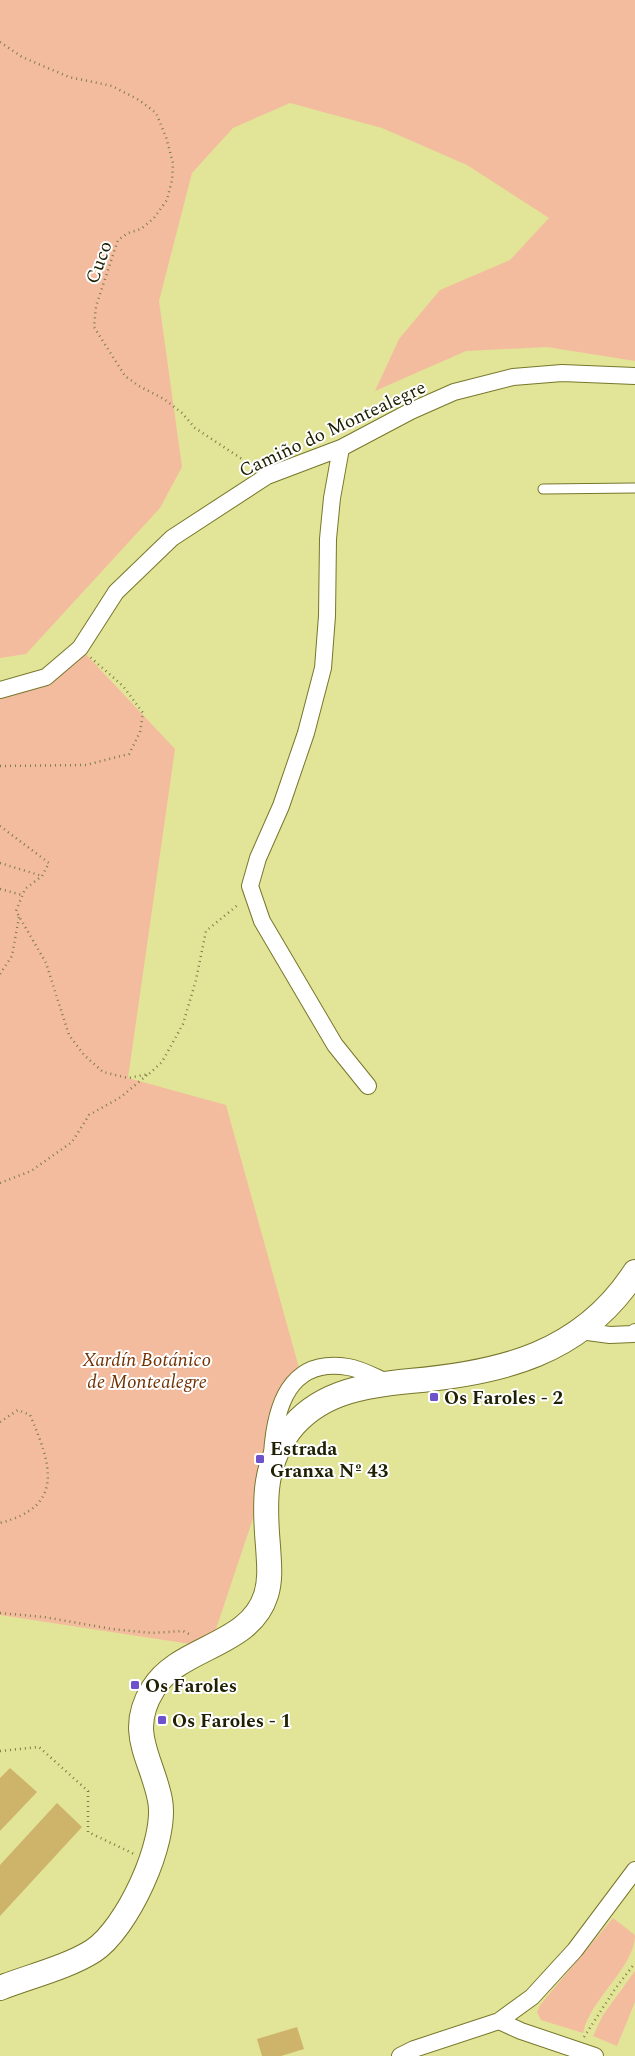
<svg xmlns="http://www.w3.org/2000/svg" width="635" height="2056" viewBox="0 0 635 2056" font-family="Spectral,serif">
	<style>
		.green { fill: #f4bc9f }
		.building { fill: #ceb36a }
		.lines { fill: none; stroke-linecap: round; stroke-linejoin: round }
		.lane-casing { stroke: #77772b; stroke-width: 11 }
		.street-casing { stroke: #77772b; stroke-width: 18 }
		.secondary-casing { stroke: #77772b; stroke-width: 26 }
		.path { stroke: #7c7d49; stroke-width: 2.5; stroke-dasharray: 1 4; stroke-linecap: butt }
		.lane { stroke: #fff; stroke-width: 9 }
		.street { stroke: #fff; stroke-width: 16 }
		.secondary { stroke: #fff; stroke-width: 24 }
		.poi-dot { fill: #6e52cb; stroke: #fff; stroke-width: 2 }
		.labels { text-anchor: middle; stroke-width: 4; stroke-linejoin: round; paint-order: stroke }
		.street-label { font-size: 19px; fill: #202002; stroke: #fff }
		.park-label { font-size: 19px; font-style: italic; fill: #713102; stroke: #fff }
		.poi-label { font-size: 19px; font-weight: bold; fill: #202002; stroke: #fff; text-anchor: start }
	</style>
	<rect width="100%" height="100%" fill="#e2e497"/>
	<path class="green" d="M0,0H635V361L547,347L466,351L375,391L399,339L440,290L510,260L549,218L467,165L382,128L290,103L233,128L192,173L159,301L182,467L160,508L26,654L0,658Z
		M80,648L175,749L128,1078L226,1105L301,1375L210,1647L0,1615V681L46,677Z
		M613,1918L635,1935C635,1967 590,1999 583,2033L541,2020L537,2012L540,2005Z
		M635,1971V2002L617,2046L593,2036L603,2015Z"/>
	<path class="building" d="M10,1768L37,1792L0,1831V1778Z
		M57,1803L82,1827L0,1916V1865Z
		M297,2027L304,2049L281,2056H262L257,2039Z"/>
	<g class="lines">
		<g class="lane-casing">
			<path id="lane" d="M543,489L635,488"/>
		</g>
		<g class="street-casing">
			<path id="street" d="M341,448L332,498L328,539L327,616L323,668L306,733L281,806L258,858L250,886L262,921L335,1045L368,1086
				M0,690L46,677L80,648L116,592L172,538L267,476L341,448L411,411L454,392L513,377L562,373L635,376
				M580,1331L610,1335L633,1334L635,1332
				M272,1454C275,1407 289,1357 348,1367C361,1369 375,1377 387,1382
				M499,2021L521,2031L595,2056
				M400,2056L414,2049L499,2021L532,1997L575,1950L635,1870"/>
		</g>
		<g class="secondary-casing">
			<path id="secondary" d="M0,1988C28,1977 68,1967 93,1951C127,1929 168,1841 160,1800C152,1758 126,1732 153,1689C179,1646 250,1647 266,1595C271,1579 269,1563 268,1546C264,1501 263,1461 294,1425C324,1391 368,1385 410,1381C501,1373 582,1354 635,1272"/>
		</g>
		<path class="path" d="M0,42L22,57L69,77L112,86L139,100L156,113L166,137L173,163L172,180L167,200L154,218L141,229L128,233L118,240L96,306L94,327L125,376L139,386L164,399L182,413L195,428L254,467
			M0,766L86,765L129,754L140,732L143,713L123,686L90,657
			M0,826L49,863L42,876L25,889L16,911L46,963L69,1035L84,1055L103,1072L128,1078L149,1074L162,1062L183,1024L196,980L206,931L239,904
			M0,863L42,876
			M0,889L22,895
			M0,974L12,956L19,917
			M0,1183L31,1171L72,1142L89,1115L121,1097L147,1075
			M0,1422L18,1410L30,1415C51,1464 66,1506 0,1523
			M0,1613L44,1617L112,1629L151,1633L183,1631L191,1635
			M0,1751L39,1747L88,1791V1832L134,1854
			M584,2037L615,1989L635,1963"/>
		<use href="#lane" class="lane"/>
		<use href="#street" class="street"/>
		<use href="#secondary" class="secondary"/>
	</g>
	<g class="poi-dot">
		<rect x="429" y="1392" width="10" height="10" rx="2.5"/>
		<rect x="255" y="1454" width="10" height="10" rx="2.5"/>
		<rect x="130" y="1680" width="10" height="10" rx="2.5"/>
		<rect x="157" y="1715" width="10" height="10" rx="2.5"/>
	</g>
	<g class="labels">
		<g class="street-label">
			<text transform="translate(98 262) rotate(-70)" y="7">Cuco</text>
			<text transform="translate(332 428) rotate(-25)" y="7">Camiño do Montealegre</text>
		</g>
		<g class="park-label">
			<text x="147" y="1366">Xardín Botánico<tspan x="147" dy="22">de Montealegre</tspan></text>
		</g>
		<g class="poi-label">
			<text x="444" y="1404">Os Faroles - 2</text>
			<text x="270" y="1455">Estrada<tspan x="270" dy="22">Granxa Nº 43</tspan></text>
			<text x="145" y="1692">Os Faroles</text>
			<text x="172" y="1727">Os Faroles - 1</text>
		</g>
	</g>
</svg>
